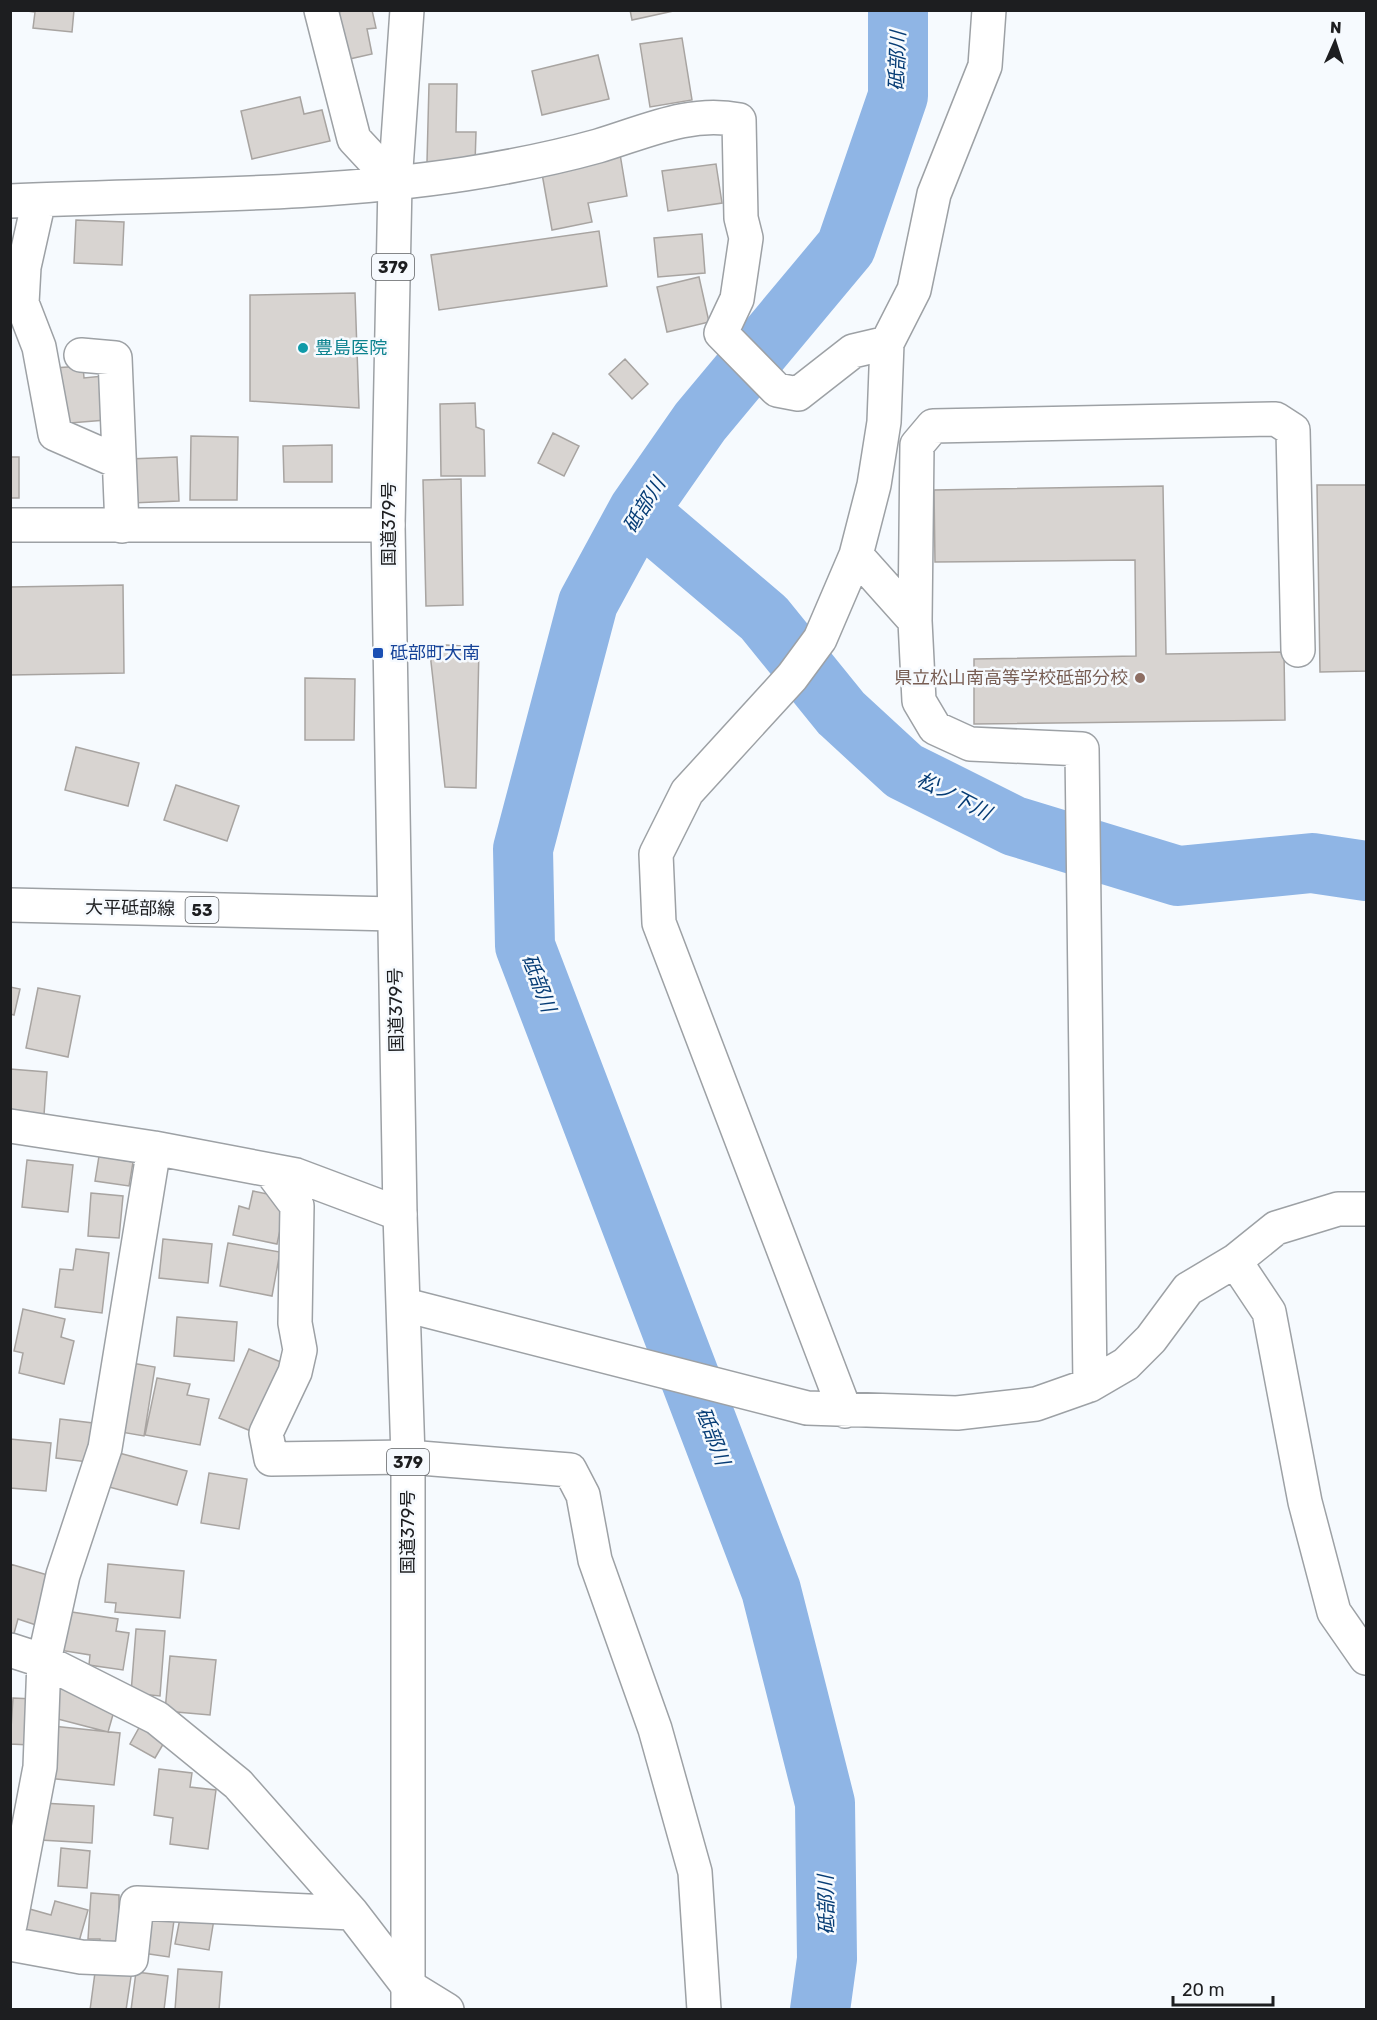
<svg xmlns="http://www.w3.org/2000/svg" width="1377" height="2020" viewBox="0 0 1377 2020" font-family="Rubik,'Noto Sans JP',sans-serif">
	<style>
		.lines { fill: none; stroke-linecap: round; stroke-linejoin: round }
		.river { stroke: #8fb5e5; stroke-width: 60 }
		.building { fill: #d8d4d1; stroke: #a8a4a1; stroke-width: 1.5 }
		.minor-casing { stroke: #9da1a5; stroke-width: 36 }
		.tertiary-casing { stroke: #9da1a5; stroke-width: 36 }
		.primary-casing { stroke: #9da1a5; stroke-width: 36 }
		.trunk-casing { stroke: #9da1a5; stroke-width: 36 }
		.minor { stroke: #fff; stroke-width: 33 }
		.tertiary { stroke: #fff; stroke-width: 33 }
		.primary { stroke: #fff; stroke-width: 33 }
		.trunk { stroke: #fff; stroke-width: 33 }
		.culture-dot { fill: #0f9aa8; stroke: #f6fafe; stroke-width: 2 }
		.transit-dot { fill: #1a4fb4; stroke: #f6fafe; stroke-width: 2 }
		.education-dot { fill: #8d6e63; stroke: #f6fafe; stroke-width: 2 }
		.labels { text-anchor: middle; stroke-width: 5; stroke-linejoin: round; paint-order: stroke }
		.shield { fill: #f6fafe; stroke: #5e6063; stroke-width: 1.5 }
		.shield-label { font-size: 16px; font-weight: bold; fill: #1d1e20 }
		.culture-label { font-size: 18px; fill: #0d838f; stroke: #f6fafe; text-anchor: start }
		.street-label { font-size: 18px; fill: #1d1e20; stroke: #f6fafe }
		.transit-label { font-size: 18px; fill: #164399; stroke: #f6fafe; text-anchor: start }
		.education-label { font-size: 18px; fill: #785e54; stroke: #f6fafe; text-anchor: end }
		.water-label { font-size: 20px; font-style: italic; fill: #063c75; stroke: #f6fafe }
	</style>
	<rect width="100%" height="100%" fill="#f6fafe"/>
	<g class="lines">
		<path class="river" d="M638,511L764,618L841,713L904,771L1014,826L1178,876L1312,863L1366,871
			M820,2010L827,1959L825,1803L771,1590L525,946L523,849L588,603L638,511L700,422L846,247L898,96V10"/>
	</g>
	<path class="building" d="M19,10H74L72,32L33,28L35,12Z
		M347,10H372L376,28L367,29L372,54L345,60L334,13Z
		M630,10H678L632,20Z
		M682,38L692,100L650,107L640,44Z
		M598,55L609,99L542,115L532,71Z
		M429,84H457L456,132H476L475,164L427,162Z
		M300,97L304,114L322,110L330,141L252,159L241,111Z
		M620,154L627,196L588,203L592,222L552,230L541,168Z
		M716,164L722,203L668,211L662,171Z
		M76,220L124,222L122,265L74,263Z
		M599,231L607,286L439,310L431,255Z
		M702,234L705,273L658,277L654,238Z
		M699,277L709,322L667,332L657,287Z
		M355,293L359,408L250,401V295Z
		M625,359L648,384L632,399L609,374Z
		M83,366L84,378L103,376L106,420L58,424L53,368Z
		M475,403L476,427L484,430L485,476H441L440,404Z
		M553,433L579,446L564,476L538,463Z
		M191,436L238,437L237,500H190Z
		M332,445V482H284L283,446Z
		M10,457H19V498H10Z
		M177,457L179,501L131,503L129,459Z
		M461,479L463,605L426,606L423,480Z
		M1317,485H1366V671L1320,672Z
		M1163,486L1166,654L1284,652L1285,720L974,724V659L1136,656L1135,560L935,562L934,490Z
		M123,585L124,673L10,675V587Z
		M429,644L479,647L476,788L445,787Z
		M305,678L355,679L354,740H305Z
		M76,747L139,763L128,806L65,790Z
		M176,785L239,806L227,841L164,820Z
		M10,987L20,989L14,1015L10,1014Z
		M38,988L80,996L68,1057L26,1048Z
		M10,1069L47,1072L44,1115L10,1113Z
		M99,1156L133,1162L129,1186L95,1181Z
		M27,1160L73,1165L68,1212L22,1207Z
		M253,1191L287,1198L277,1244L233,1235L239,1206L249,1209Z
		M91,1193L123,1196L119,1238L88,1236Z
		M163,1239L212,1244L208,1283L159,1278Z
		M228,1243L280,1252L272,1296L220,1286Z
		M76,1249L109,1253L102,1313L55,1307L60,1269L73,1270Z
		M23,1309L65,1319L61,1337L74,1341L64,1384L19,1373L23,1353L14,1351Z
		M177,1317L237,1322L234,1361L174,1356Z
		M249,1349L288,1365L258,1434L219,1418Z
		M126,1362L155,1367L144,1436L115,1431Z
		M157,1378L190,1384L187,1395L209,1399L200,1445L145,1435Z
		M60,1419L93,1423L88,1462L56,1458Z
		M10,1439L51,1443L46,1491L10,1488Z
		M119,1453L187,1471L177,1505L109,1487Z
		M209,1473L247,1479L239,1529L201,1523Z
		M10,1564L51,1576L36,1625L18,1619L13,1637L10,1636Z
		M108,1564L184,1571L180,1618L115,1612L116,1603L105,1602Z
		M65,1611L118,1619L116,1631L129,1633L123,1670L89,1665L90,1655L59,1650Z
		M136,1629L165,1631L160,1696L131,1693Z
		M170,1656L216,1660L210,1715L165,1711Z
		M58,1685L99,1702L98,1707L114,1711L108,1732L50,1717Z
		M13,1698L33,1699L30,1745L10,1744Z
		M52,1726L120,1733L114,1785L47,1778Z
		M140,1726L165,1741L155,1758L130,1744Z
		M159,1769L192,1773L190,1787L216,1790L208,1849L170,1844L173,1818L154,1815Z
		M42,1803L94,1806L92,1843L40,1840Z
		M61,1848L90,1851L87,1888L58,1886Z
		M91,1893L119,1895V1909L128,1910L125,1952L100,1951V1939H88Z
		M55,1901L88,1910L76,1952L18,1936L26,1908L51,1915Z
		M143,1908L175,1913L169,1957L136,1952Z
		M181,1913L214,1919L209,1950L175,1944Z
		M96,1965L132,1970L126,2010H90Z
		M178,1969L222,1972L219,2010H175Z
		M136,1972L168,1976L164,2010H131Z"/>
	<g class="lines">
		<g class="minor-casing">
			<path id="minor" d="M321,10L354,139L395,183
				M39,200L24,267L22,303L39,347L55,434L119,462
				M10,201C162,194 315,197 465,174C509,167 555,158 598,146C645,132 690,110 739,120L741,218L746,238L737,299L721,333L777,390L798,394L853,351L887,343
				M81,355L115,358L122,526
				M856,555L915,621
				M10,1126L154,1148L296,1175L400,1214
				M270,1170L297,1206L295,1323L300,1350L295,1372L266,1433L271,1459L408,1457L570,1470L583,1495L595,1560L655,1729L695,1872L704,2010
				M1235,1261L1269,1312L1305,1502L1334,1612L1366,1658
				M405,1305L807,1408L957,1413L1036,1404L1090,1385L1126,1364L1151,1339L1188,1289L1235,1261L1276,1228L1338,1209H1366
				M1090,1385L1082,749L970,744L935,728L919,701L915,621L917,445L933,426L1276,419L1293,430L1298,650
				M845,1411L659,923L656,854L687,792L792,677L820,639L856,555L874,485L884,422L887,343L914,290L934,194L985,66L989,10
				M10,1650L44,1661L157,1718L238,1784L352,1913L408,1986L447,2010
				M10,1925L40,1767L44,1661L63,1575L105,1448L154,1148
				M10,1944L81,1957L131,1959L137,1903L352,1913"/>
		</g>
		<g class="tertiary-casing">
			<path id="tertiary" d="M10,525H388"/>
		</g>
		<g class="primary-casing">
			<path id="primary" d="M10,905L394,914"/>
		</g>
		<g class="trunk-casing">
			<path id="trunk" d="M407,10L395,183L388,525L400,1214L408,1457V2010"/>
		</g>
		<use href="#minor" class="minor"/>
		<use href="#tertiary" class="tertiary"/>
		<use href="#primary" class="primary"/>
		<use href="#trunk" class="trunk"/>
	</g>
	<circle class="culture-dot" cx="303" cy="348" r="6"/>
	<rect class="transit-dot" x="372" y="647" width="12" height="12" rx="3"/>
	<circle class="education-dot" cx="1140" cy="678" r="6"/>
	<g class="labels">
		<g class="shield">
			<rect x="372" y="254" width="42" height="26" rx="4.5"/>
			<rect x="185.5" y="897" width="33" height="26" rx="4.5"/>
			<rect x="387" y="1449" width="42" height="26" rx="4.5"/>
		</g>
		<g class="shield-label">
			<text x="393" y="273">379</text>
			<text x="202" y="916">53</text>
			<text x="408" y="1468">379</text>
		</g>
		<g class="culture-label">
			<text x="315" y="354">豊島医院</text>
		</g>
		<g class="street-label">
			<text transform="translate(389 524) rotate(-90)" y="6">国道379号</text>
			<text transform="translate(130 908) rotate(1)" y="6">大平砥部線</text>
			<text transform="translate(396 1010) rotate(-91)" y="6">国道379号</text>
			<text transform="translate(408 1532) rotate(-90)" y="6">国道379号</text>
		</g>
		<g class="transit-label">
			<text x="390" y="659">砥部町大南</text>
		</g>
		<g class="education-label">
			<text x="1128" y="684">県立松山南高等学校砥部分校</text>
		</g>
		<g class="water-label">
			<text transform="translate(897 61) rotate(-88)" y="7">砥部川</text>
			<text transform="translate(644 505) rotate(-58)" y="7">砥部川</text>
			<text transform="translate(954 796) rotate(27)" y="7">松ノ下川</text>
			<text transform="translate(539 983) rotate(69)" y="7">砥部川</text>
			<text transform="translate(713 1436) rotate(69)" y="7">砥部川</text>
			<text transform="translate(826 1905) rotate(-91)" y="7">砥部川</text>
		</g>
	</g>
	<rect width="1377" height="2020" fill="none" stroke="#1d1e20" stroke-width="24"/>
	<g transform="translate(1335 42) rotate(3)" stroke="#f6fafe" stroke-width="4.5" paint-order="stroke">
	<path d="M0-4.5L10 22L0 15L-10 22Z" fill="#1d1e20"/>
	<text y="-9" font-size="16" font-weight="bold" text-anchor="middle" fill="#1d1e20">N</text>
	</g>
	<path d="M1173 1996v9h100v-9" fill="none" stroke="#1d1e20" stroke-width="3"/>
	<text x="1182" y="1996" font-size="18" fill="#1d1e20" stroke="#f6fafe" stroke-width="4.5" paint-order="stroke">20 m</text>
</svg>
